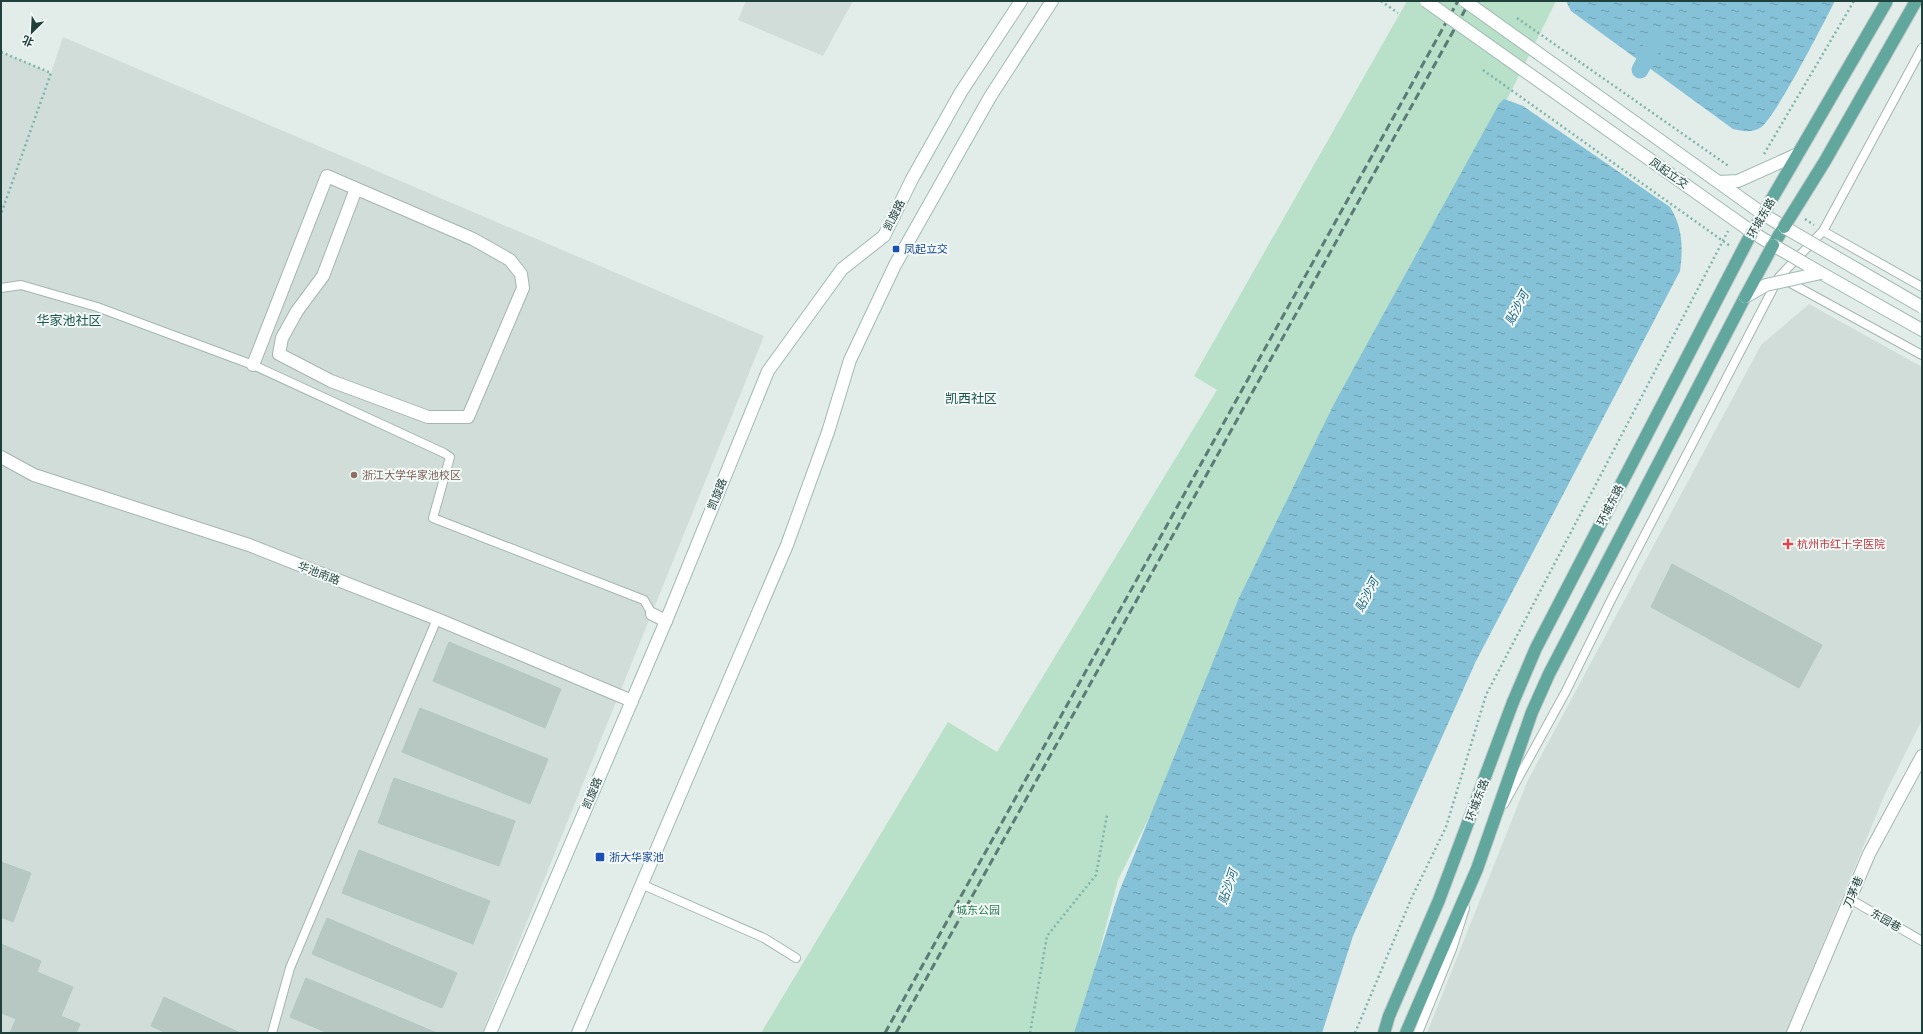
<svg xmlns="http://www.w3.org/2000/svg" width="1923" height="1034" viewBox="0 0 1923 1034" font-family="Roboto,'Noto Sans SC',sans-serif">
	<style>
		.built { fill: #d0ddd9 }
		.green { fill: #b9e0c8 }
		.water { fill: url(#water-ripples) }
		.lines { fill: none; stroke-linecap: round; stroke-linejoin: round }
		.canal { stroke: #85c1d7; stroke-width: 17 }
		.building { fill: #b7c8c3; stroke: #b3c8c2 }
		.service-casing { stroke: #a4b6b1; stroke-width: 10 }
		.minor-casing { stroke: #a4b6b1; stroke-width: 14 }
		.secondary-casing { stroke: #9fbab4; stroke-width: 14 }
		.primary-casing { stroke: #c1cac8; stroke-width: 14 }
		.path { stroke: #7fb4a9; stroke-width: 2.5; stroke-dasharray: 2 3; stroke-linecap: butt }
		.service { stroke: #fff; stroke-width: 8 }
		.minor { stroke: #fff; stroke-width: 12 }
		.secondary { stroke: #fff; stroke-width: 12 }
		.primary { stroke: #62a79d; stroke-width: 12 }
		.rail { stroke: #5b7b76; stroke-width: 3; stroke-dasharray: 8 4; stroke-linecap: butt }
		.secondary-bridge-casing { stroke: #9fbab4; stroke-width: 14; stroke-linecap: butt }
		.primary-bridge-casing { stroke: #c1cac8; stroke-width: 14; stroke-linecap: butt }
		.secondary-bridge { stroke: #fff; stroke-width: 12 }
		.primary-bridge { stroke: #62a79d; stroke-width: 12 }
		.transit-dot { fill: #1a4fb4; stroke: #f3f9f7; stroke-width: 1.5 }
		.education-dot { fill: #8d6e63; stroke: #f3f9f7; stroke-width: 1.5 }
		.health-dot { fill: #e0444e; stroke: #f3f9f7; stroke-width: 1.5 }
		.labels { text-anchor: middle; stroke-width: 4; stroke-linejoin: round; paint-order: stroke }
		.street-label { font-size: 11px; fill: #20403b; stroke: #f3f9f7 }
		.transit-label { font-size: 11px; fill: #164399; stroke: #f3f9f7; text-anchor: start }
		.education-label { font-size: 11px; fill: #785e54; stroke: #f3f9f7; text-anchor: start }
		.health-label { font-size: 11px; fill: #be3a42; stroke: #f3f9f7; text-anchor: start }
		.park-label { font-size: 11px; fill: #277a51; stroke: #f3f9f7 }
		.water-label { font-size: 12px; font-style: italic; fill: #156281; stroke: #f3f9f7 }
		.quarter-label { font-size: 13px; fill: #1a544d; stroke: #f3f9f7 }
	</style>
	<defs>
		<pattern id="water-ripples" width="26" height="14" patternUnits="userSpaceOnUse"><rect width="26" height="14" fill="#85c1d7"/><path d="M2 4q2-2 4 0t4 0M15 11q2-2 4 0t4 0" fill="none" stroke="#6c9eb0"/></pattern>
	</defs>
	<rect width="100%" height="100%" fill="#e2ede9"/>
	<path class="built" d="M746,1H853L823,56L738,20Z
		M63,37L764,336L482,1033H1V52L51,73Z
		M1809,304L1922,367V720L1885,794L1786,1033H1427L1527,782L1761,345Z"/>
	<path class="green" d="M1407,1H1556L1118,880L1078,1033H761L948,722L997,752L1217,390L1194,376Z"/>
	<path class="water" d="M1566,1H1835C1824,22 1775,119 1760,128C1751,133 1742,131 1733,129L1571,11Z
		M1504,99L1523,106L1670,207C1683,228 1683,248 1680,271L1476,661L1353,936L1322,1033H1074L1119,892L1239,598L1334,404L1499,104Z"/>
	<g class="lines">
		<path class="canal" d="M1640,70L1654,43"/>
	</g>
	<path class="building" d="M1672,564L1822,645L1799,688L1651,607Z
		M449,642L561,689L545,728L433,681Z
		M420,708L548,759L530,804L402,752Z
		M394,778L515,821L499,866L378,823Z
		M359,850L490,901L473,944L342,893Z
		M1,862L31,873L13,922L1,917Z
		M327,918L457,973L442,1008L312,954Z
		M1,944L41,961L37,972L73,987L61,1016L80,1024L76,1033H10L16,1019L1,1013Z
		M306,978L437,1033H328L290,1017Z
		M164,997L240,1033H166L151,1026Z"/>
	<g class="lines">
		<g class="service-casing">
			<path id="service" d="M1823,231L1922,287
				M1785,280L1922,355
				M1,288L21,285L97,307L253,365L444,453L450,457L433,518L644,600L652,614
				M1504,804L1566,691L1612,598L1779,277L1823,231L1922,48
				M641,884L764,938L796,958
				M1850,899L1922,941
				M272,1033L290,968L437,619
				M1418,1033L1452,949L1465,908"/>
		</g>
		<g class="minor-casing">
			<path id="minor" d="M253,365L327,176L473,239L510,260L521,274L523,288L468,417H428L331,381L279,354L282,338L297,311L323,276L356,189
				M1,457L34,475L249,545L437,619L632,701
				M652,614L666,621
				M1793,1033L1869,854L1922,756"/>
		</g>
		<g class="secondary-casing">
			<path id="secondary" d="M1763,214L1784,227
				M1752,232L1773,245
				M1821,273L1922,330
				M490,1033L666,621L768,371L842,269L884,236L912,179L961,92L1021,1
				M578,1033L787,545L828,432L850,360L895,265L990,97L1052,1"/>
		</g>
		<g class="primary-casing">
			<path id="primary" d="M1752,232L1763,214
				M1773,245L1784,227
				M1384,1033L1389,1016L1439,900L1513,702
				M1406,1033L1477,869L1532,712L1549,674L1745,297"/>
		</g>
		<path class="path" d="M1381,1L1398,13
			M1517,18L1730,167
			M1,52L51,73L1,214
			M1483,70L1730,246
			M1764,154L1854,1
			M1805,219L1814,225
			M1030,1033L1047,936L1096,875L1107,815
			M1355,1033L1412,897L1446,827L1486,695L1728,231"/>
		<use href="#service" class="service"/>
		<use href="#minor" class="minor"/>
		<use href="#secondary" class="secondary"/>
		<use href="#primary" class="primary"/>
		<path class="rail" d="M885,1033L1458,1
			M896,1033L1470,1"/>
		<g class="secondary-bridge-casing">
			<path id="secondary-bridge" d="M1426,1L1752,232
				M1465,1L1763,214
				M1719,182L1738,181L1798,154
				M1784,227L1922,307
				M1773,245L1821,273
				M1745,297L1766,285L1821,273"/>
		</g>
		<g class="primary-bridge-casing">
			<path id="primary-bridge" d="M1763,214L1887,1
				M1784,227L1825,161L1916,1
				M1745,297L1773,245
				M1513,702L1536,648L1752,232"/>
		</g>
		<use href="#secondary-bridge" class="secondary-bridge"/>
		<use href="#primary-bridge" class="primary-bridge"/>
	</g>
	<g class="transit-dot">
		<rect x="892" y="245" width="8" height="8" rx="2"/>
		<rect x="595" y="852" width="10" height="10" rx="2"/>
	</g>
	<circle class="education-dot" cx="354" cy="475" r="4"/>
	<path class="health-dot" d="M1786 538h4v4h4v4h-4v4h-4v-4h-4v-4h4z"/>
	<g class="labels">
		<g class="street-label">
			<text transform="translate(1669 173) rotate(35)" y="4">凤起立交</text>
			<text transform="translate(894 215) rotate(-63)" y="4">凯旋路</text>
			<text transform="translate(1761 218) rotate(-60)" y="4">环城东路</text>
			<text transform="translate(717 494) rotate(-68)" y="4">凯旋路</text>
			<text transform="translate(1610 505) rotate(-63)" y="4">环城东路</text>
			<text transform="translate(319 573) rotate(21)" y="4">华池南路</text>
			<text transform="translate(592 793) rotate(-67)" y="4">凯旋路</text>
			<text transform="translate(1477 800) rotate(-69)" y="4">环城东路</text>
			<text transform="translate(1853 892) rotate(-67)" y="4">刀茅巷</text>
			<text transform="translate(1886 920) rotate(30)" y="4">东园巷</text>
		</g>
		<g class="transit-label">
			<text x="904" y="253">凤起立交</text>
			<text x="609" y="861">浙大华家池</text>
		</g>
		<g class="education-label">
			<text x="362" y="479">浙江大学华家池校区</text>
		</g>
		<g class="health-label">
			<text x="1797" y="548">杭州市红十字医院</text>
		</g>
		<g class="park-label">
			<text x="978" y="914">城东公园</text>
		</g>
		<g class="water-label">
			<text transform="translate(1517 308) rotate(-62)" y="4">贴沙河</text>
			<text transform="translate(1367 595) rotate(-62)" y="4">贴沙河</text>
			<text transform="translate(1228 887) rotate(-71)" y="4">贴沙河</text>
		</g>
		<g class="quarter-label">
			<text x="69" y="325">华家池社区</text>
			<text x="971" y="403">凯西社区</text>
		</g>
	</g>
	<rect width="1923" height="1034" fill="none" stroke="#20403b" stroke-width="4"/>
	<g transform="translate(32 32) rotate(204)" stroke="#f3f9f7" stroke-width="3" paint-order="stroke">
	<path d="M0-3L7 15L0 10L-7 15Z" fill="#20403b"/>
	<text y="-6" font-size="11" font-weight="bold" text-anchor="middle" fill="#20403b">北</text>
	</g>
</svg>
